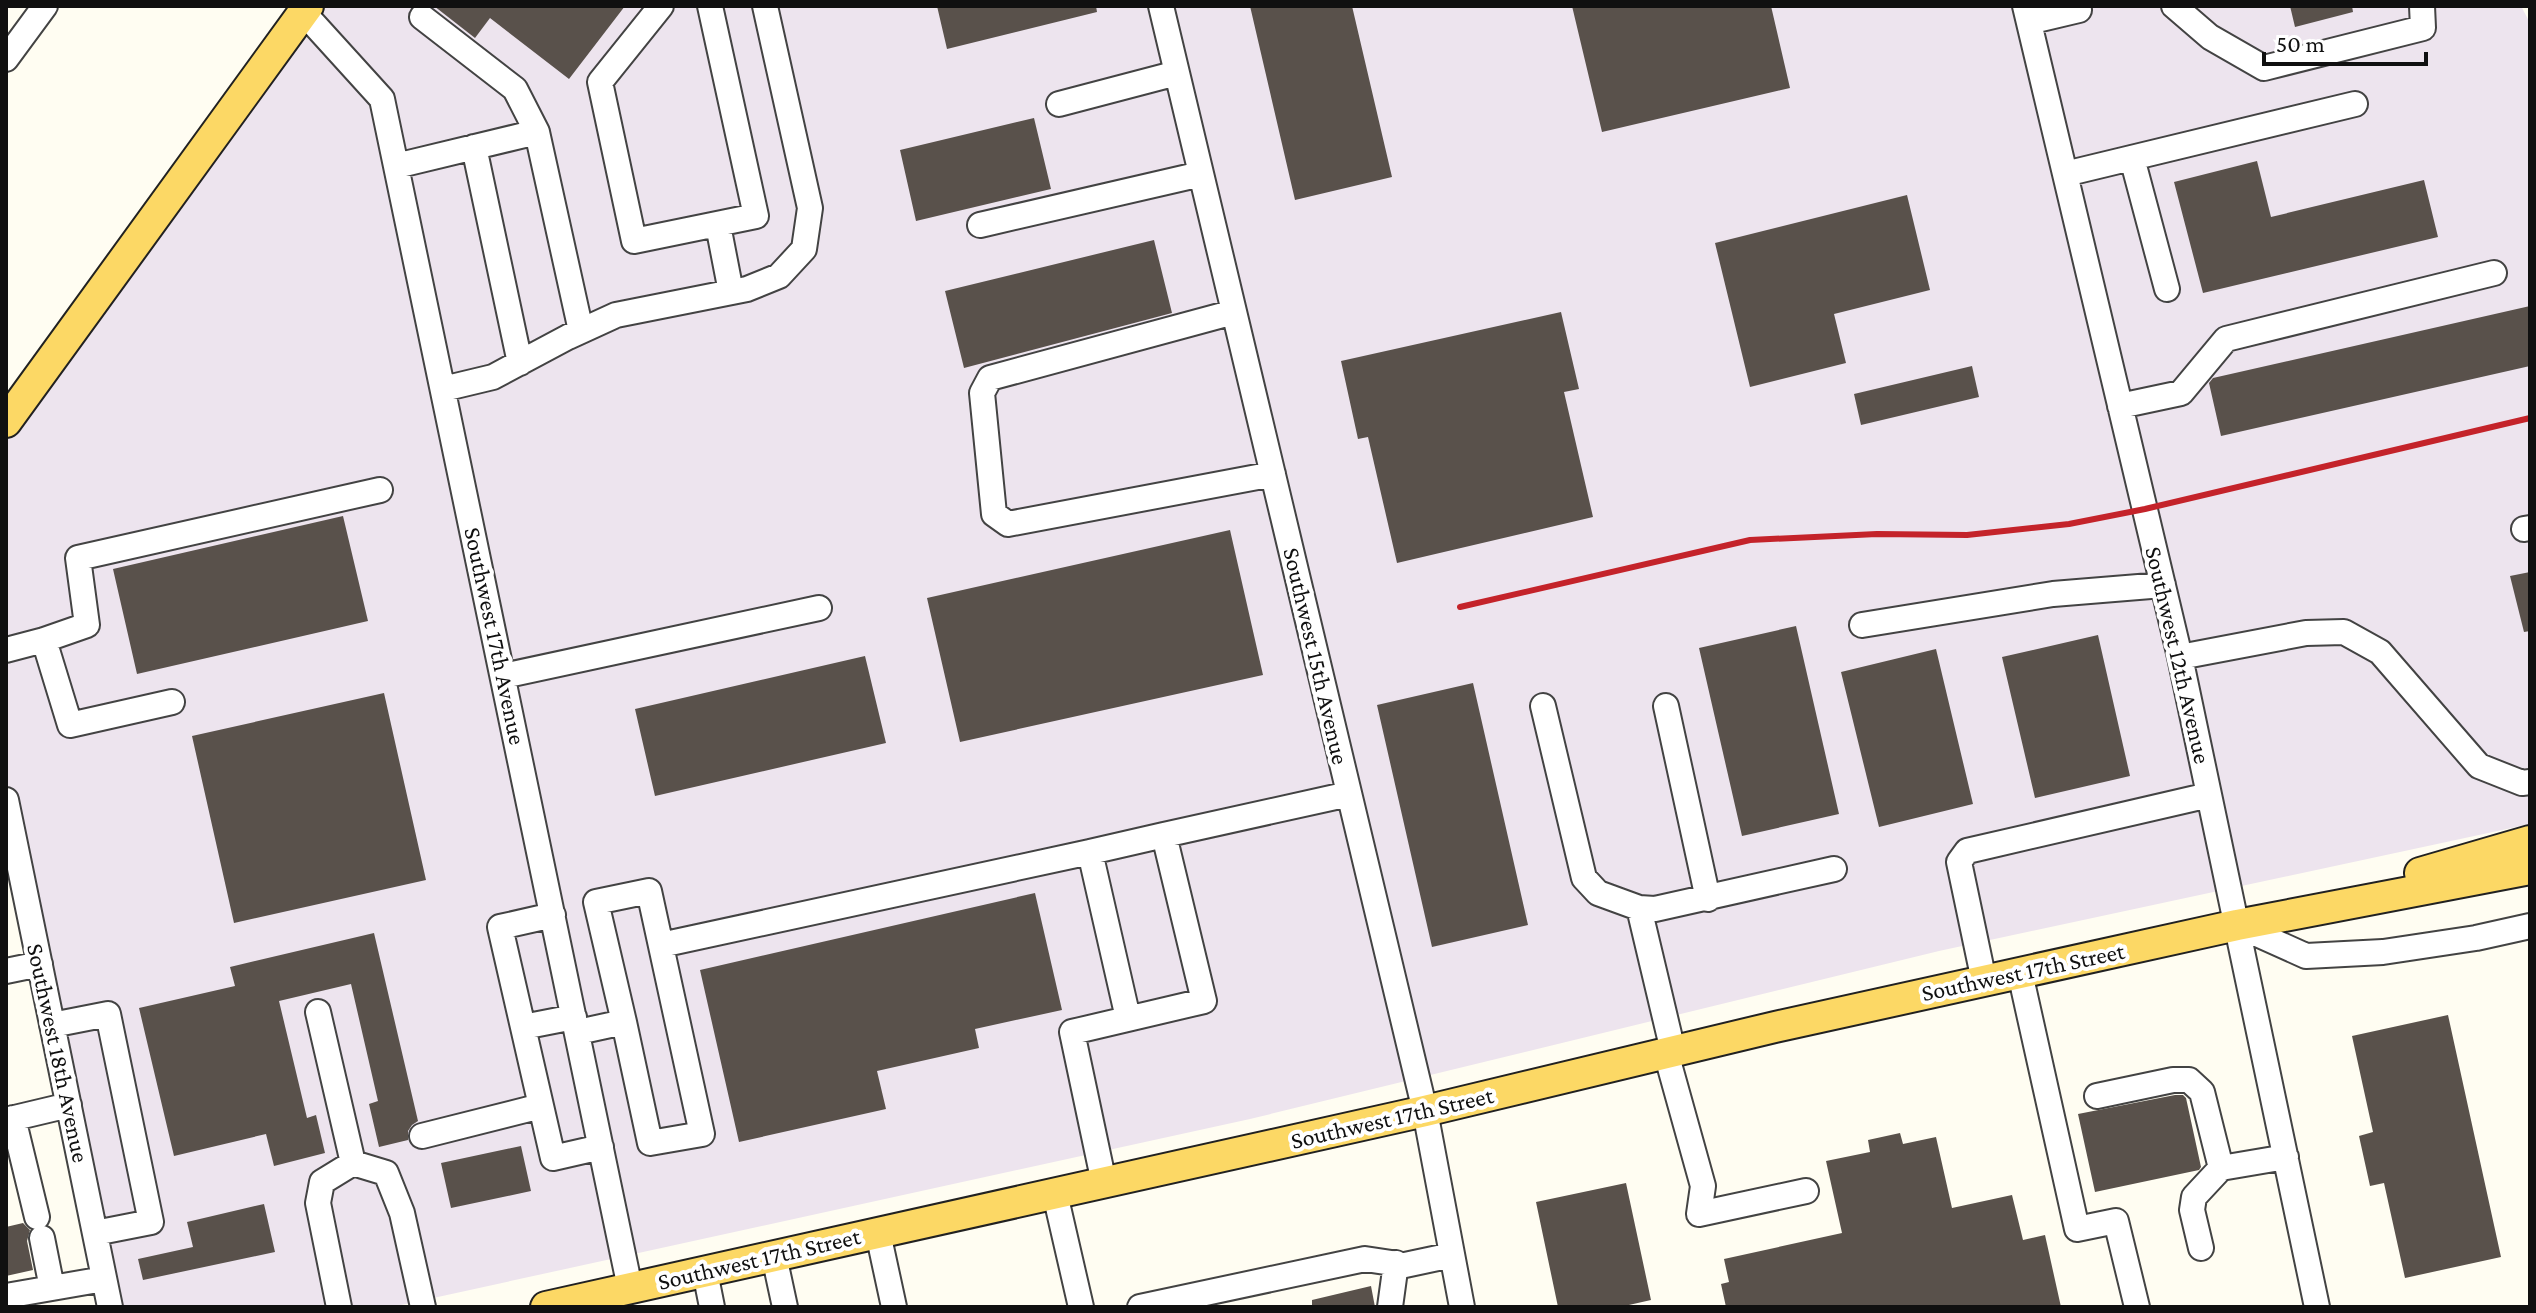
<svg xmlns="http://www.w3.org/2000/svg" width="2536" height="1313" viewBox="0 0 2536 1313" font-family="'Crimson Pro',serif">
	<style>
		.industrial { fill: #ede4ee }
		.building { fill: #59514b }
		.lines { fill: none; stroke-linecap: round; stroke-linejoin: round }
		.minor-casing { stroke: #434343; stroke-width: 28 }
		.major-casing { stroke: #212121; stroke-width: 34 }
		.minor { stroke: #fff; stroke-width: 24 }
		.major { stroke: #fcd865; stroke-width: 30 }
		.rail { stroke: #c4232a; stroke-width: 6 }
		.labels { text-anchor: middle; stroke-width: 8; stroke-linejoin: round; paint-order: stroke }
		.street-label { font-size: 24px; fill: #101010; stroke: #fff }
	</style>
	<rect width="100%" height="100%" fill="#fffdf2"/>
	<path class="industrial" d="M322,6H2521L2530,23V770H2524L2485,755L2387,643L2348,621L2303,620L2168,647L2172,671L2307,645L2342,644L2373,662L2523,795H2530V824L1939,951L1250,1119L392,1307H111L6,848V442Z"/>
	<path class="building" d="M434,6H625L569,79L490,18L475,38Z
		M937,6H1096L1097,12L947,49Z
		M1250,6H1352L1392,177L1295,200Z
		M1572,6H1771L1790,88L1602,132Z
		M2290,6H2352L2353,12L2295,27Z
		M1034,118L1051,189L916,221L900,150Z
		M2257,161L2271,217L2424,180L2438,237L2203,293L2174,182Z
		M1907,195L1930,290L1834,314L1846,363L1750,387L1715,243Z
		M1154,240L1172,313L964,368L945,291Z
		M2530,306V366L2221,436L2209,383L2213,378Z
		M1561,312L1579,389L1564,392L1593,517L1397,563L1368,437L1358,439L1341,361Z
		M1972,366L1979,397L1861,425L1854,394Z
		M343,516L368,621L137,674L113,569Z
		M1230,530L1263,675L960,742L927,598Z
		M2530,572V631L2524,632L2510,576Z
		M1796,626L1839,814L1742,836L1699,648Z
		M2098,635L2130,776L2035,798L2002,657Z
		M1936,649L1973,804L1879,827L1841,672Z
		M865,656L886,743L655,796L635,709Z
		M1473,683L1528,925L1432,947L1377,705Z
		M384,693L426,880L234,923L192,736Z
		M1035,893L1062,1010L975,1029L979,1048L877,1071L886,1109L739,1142L700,970Z
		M374,933L418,1121L412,1125L408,1131V1140L379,1147L369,1104L378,1101L351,984L279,1001L307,1118L316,1115L325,1153L274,1166L266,1134L174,1156L139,1008L235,986L230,967Z
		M2448,1015L2501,1257L2405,1278L2384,1183L2370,1186L2359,1136L2373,1132L2352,1036Z
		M2175,1095H2183L2186,1098L2201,1167L2199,1170L2095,1192L2078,1114Z
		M1900,1133L1903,1144L1936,1137L1952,1208L2012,1195L2023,1240L2045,1235L2061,1307H1726L1721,1284L1729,1282L1724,1259L1842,1233L1826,1161L1870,1152L1868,1140Z
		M521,1146L531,1191L451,1208L441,1163Z
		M1626,1183L1651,1300L1620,1307H1558L1536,1202Z
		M264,1204L275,1252L143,1280L138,1259L193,1247L187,1222Z
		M23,1223L30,1230L27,1241L33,1270L6,1276V1227Z
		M1371,1286L1375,1307H1312V1300Z"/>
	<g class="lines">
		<g class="minor-casing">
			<path id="minor" d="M661,6L600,82L634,241L756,216L710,6
				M1161,6L1425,1111L1462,1307
				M2025,6L2180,657L2317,1307
				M2174,6L2210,37L2264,68L2423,28L2422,6
				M303,12L382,99L630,1288
				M422,17L515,89L537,132
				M2029,22L2079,10L2078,6
				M6,59L45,6
				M1059,104L1177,73
				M474,147L520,363
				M2132,158L2167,289
				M396,166L537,132L581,331
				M2065,174L2355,104
				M718,225L731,292
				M980,225L1201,174
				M1234,312L990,378L982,393L994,514L1008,524L1273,474
				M443,389L493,377L568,337L616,315L747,289L779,276L804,249L810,208L765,6
				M2120,406L2181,393L2226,339L2494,273
				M2524,529L2530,528
				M1862,625L2053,594L2163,585
				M44,640L70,725L172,702
				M6,650L44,640L87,625L78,558L380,490
				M2180,657L2306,633L2344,632L2380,652L2479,766L2522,783L2530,782
				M503,676L819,608
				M1543,706L1584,878L1598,893L1639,908L1655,909L1834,869
				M1666,706L1708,899
				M6,800L110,1307
				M1164,835L1349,794
				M1639,908L1673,1051
				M553,915L500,927L553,1158L601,1147
				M2237,925L2306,956L2383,952L2476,938L2530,926
				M661,945L1090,852
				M6,971L40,964
				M2020,973L2077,1229L2116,1221L2137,1307
				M1984,981L1959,862L1967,851L2209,795
				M318,1012L353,1163
				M52,1025L108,1014L151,1222L95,1233
				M523,1027L574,1017
				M578,1032L624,1022L650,1143L702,1134L649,891L596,902L624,1022
				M1666,1053L1703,1186L1699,1214L1806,1191
				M2097,1096L2173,1080H2189L2202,1092L2221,1168L2286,1157
				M13,1118L37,1217
				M6,1120L69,1105
				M422,1136L541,1106
				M1104,1183L1072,1032L1204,1001L1164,835L1090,852L1128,1018
				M1055,1194L1081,1307
				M878,1233L894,1307
				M42,1238L52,1288L104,1279
				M2201,1248L2192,1210L2194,1197L2221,1168
				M774,1256L785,1307
				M705,1272L712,1307
				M6,1296L52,1288
				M339,1307L318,1203L322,1182L353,1163L386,1173L402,1213L423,1307
				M1140,1307L1365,1259L1405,1265L1452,1255
				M1390,1307L1396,1263"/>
		</g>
		<g class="major-casing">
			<path id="major" d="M6,422L308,6
				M2420,873L2530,841
				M546,1307L1425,1111L1775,1027L2237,925L2530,869"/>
		</g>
		<use href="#minor" class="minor"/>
		<use href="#major" class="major"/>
		<path class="rail" d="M1460,607L1750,540L1877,534L1967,535L2069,524L2145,509L2530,418"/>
	</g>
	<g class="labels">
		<g class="street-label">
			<text transform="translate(495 636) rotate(78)" y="8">Southwest 17th Avenue</text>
			<text transform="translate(2178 655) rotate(77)" y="8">Southwest 12th Avenue</text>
			<text transform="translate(1316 656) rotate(77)" y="8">Southwest 15th Avenue</text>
			<text transform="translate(2023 972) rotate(-12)" y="8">Southwest 17th Street</text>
			<text transform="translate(58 1053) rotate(78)" y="8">Southwest 18th Avenue</text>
			<text transform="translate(1392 1118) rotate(-13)" y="8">Southwest 17th Street</text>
			<text transform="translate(759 1259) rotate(-13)" y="8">Southwest 17th Street</text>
		</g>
	</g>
	<rect width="2536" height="1313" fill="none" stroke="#101010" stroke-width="16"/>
	<path d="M2264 52v12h162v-12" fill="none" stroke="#101010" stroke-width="4"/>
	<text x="2276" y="52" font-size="24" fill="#101010" stroke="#ffffff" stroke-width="6" paint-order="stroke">50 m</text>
</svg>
